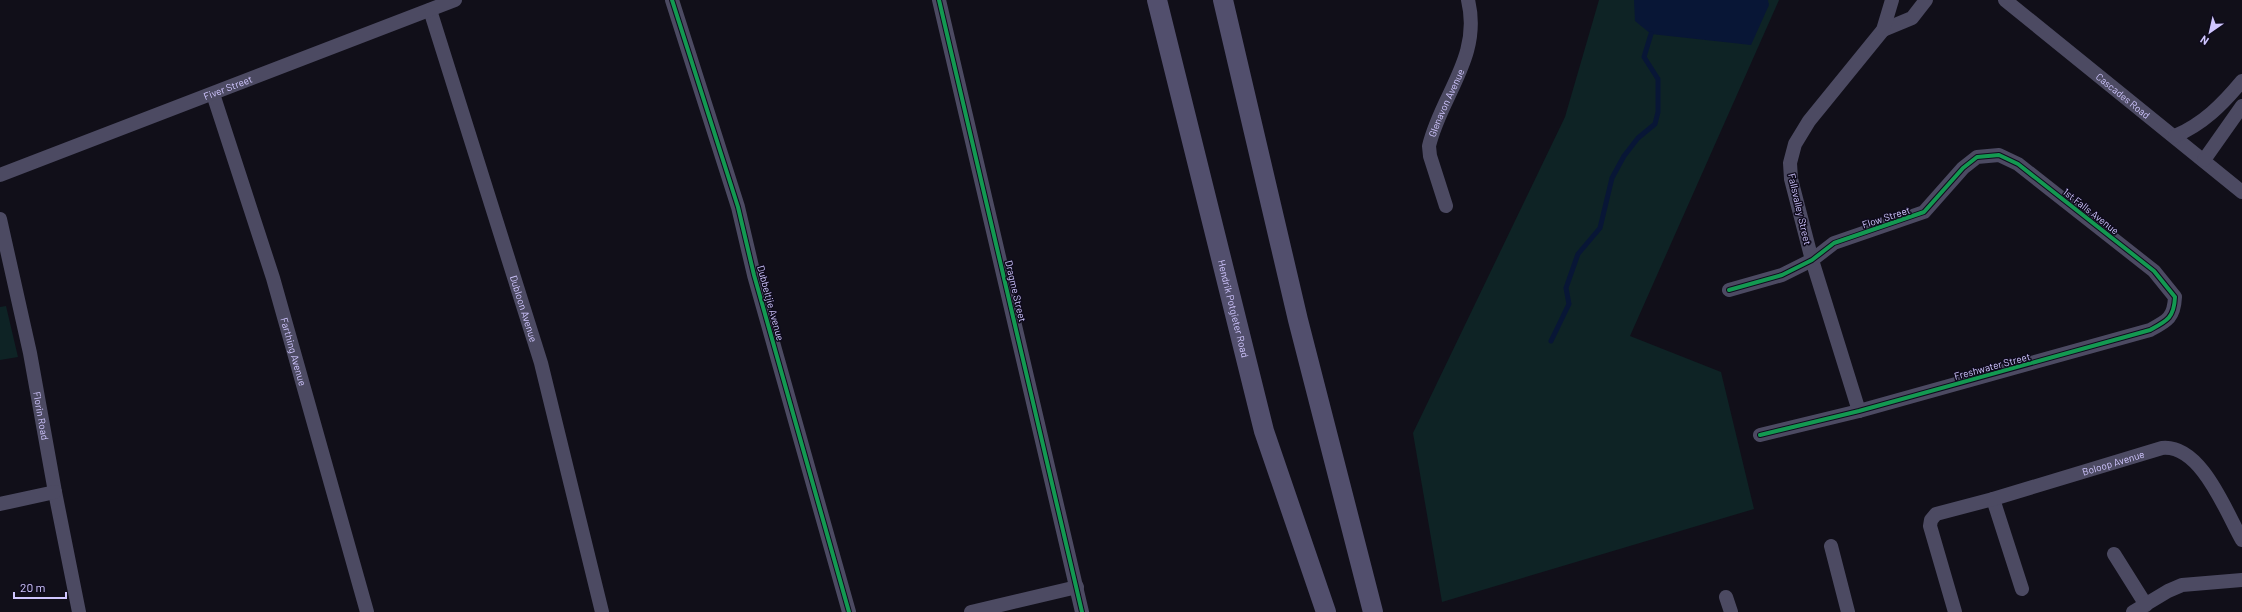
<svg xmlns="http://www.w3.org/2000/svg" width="2242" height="612" viewBox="0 0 2242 612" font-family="Barlow,sans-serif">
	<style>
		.green { fill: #0e2325 }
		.water { fill: #081636 }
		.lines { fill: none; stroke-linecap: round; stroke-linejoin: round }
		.stream { stroke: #081636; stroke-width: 5 }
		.minor { stroke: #4c4a62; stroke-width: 14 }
		.secondary { stroke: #524f6d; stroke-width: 20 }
		.cycleway-casing { stroke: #0f0b1d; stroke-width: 6 }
		.cycleway { stroke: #139951; stroke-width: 4 }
		.labels { text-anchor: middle; stroke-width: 3; stroke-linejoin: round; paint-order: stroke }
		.street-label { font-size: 10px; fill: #d0c6ff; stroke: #0f0b1d }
	</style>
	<rect width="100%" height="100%" fill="#110f19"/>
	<path class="green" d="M1599,0H1779L1630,336L1721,372L1754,509L1442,602L1413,433L1565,117Z
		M6,306L18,357L0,360V307Z"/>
	<path class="water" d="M1634,0H1768L1769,5L1751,45L1651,34L1635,21Z"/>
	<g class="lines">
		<path class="stream" d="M1551,341L1569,304L1566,288L1578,254L1600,228L1612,178L1624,156L1638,138L1655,124L1658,112V79L1644,57L1651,34"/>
		<g class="minor">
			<path d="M672,0L738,207L754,275L849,612"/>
			<path d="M939,0L1082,612"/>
			<path id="s1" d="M2005,0L2242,192"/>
			<path id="s2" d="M430,10L541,363L602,612"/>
			<path d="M1883,30L1912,18L1926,0"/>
			<path id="s3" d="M213,94L273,278L367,612"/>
			<path d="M2175,136C2203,124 2222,105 2242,81"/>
			<path d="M2204,160L2242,106"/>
			<path id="s4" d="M0,175L455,0"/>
			<path id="s5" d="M1446,206L1430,156L1429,146C1441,95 1482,57 1468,0"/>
			<path id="s6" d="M0,219L30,353L55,492L79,612"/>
			<path d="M1729,290L1782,275L1812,260L1834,243L1924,212L1963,168L1977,157L1999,155L2018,164L2154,271L2175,297C2174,318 2167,321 2150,330L1859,411L1760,435"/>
			<path d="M1859,411L1812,260L1791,179L1790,163L1795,144L1809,121L1883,30L1892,0"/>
			<path d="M1993,499L2022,589"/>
			<path d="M0,504L55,492"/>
			<path d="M1831,546L1848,612"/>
			<path d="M2114,554L2146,605"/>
			<path d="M1726,597L1731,612"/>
			<path d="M971,612L1077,587"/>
			<path id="s7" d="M1955,612L1930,526L1931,520L1936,514L1993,499L2162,448C2201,444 2226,512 2242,540"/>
			<path d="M2133,612L2168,591L2182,585L2242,580"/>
		</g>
		<g class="secondary">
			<path id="s8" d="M1157,0L1264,431L1326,612"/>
			<path d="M1223,0L1298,320L1373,612"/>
		</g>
		<g class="cycleway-casing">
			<path id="cycleway" d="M672,0L738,207L754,275L849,612
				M939,0L1082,612
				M1729,290L1782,275L1812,260L1834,243L1924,212L1963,168L1977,157L1999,155L2018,164L2154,271L2175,297C2174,318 2167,321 2150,330L1859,411L1760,435"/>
		</g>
		<use href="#cycleway" class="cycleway"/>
	</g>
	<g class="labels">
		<g class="street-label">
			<text dy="4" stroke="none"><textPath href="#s4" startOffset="244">Fiver Street</textPath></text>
			<text dy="4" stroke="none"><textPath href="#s1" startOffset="152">Cascades Road</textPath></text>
			<text dy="4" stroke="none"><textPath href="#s5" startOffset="109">Glenavon Avenue</textPath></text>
			<text transform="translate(1800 209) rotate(77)" y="4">Fallsvalley Street</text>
			<text transform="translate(2091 211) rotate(38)" y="4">1st Falls Avenue</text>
			<text transform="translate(1886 217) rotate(-18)" y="4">Flow Street</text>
			<text transform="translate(1016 291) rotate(77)" y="4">Dragme Street</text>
			<text transform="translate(771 303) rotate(75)" y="4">Dubbeltjie Avenue</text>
			<text dy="4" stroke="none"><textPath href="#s8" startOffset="318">Hendrik Potgieter Road</textPath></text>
			<text dy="4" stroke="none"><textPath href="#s2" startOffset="313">Dubloon Avenue</textPath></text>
			<text dy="4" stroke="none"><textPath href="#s3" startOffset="270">Farthing Avenue</textPath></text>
			<text transform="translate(1992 366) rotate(-15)" y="4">Freshwater Street</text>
			<text dy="4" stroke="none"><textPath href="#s6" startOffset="201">Florin Road</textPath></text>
			<text dy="4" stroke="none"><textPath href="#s7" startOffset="288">Boloop Avenue</textPath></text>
		</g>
	</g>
	<g transform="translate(2210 32) rotate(214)" stroke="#0f0b1d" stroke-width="3" paint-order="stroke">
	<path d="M0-3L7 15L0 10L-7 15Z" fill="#d0c6ff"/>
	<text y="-6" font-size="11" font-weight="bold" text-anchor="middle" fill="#d0c6ff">N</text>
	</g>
	<path d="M14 592v6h52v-6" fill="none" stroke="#d0c6ff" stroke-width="2"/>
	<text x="20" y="592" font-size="12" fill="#d0c6ff" stroke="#0f0b1d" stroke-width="3" paint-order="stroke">20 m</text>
</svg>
